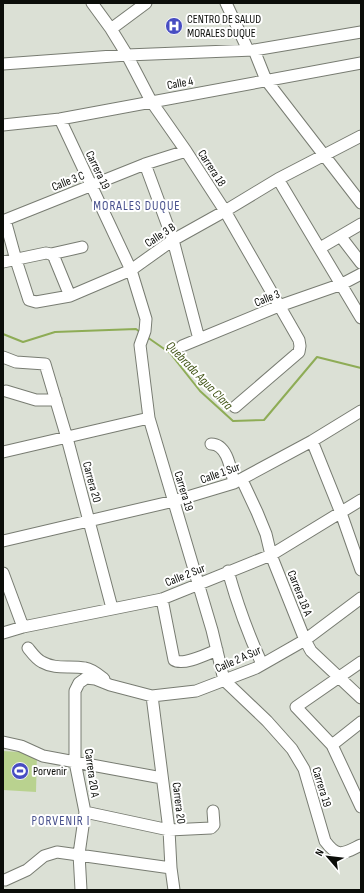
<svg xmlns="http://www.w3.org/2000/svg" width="364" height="893" viewBox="0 0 364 893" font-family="'Sofia Sans Condensed',sans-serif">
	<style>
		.green { fill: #b9d28f }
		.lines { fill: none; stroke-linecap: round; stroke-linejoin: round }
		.stream { stroke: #8eac56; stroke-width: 2 }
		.minor-casing { stroke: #787c72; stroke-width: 13 }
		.minor { stroke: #fff; stroke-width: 11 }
		.labels { text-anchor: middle; stroke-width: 4; stroke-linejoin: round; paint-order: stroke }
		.poi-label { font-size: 12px; fill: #0b0d09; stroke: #fff; text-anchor: start }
		.street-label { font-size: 12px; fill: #0b0d09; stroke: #fff }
		.neighbourhood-label { font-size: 13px; letter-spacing: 1px; fill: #464f8c; stroke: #fff }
		.water-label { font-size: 13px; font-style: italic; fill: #3d5011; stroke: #fff }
	</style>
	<rect width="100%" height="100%" fill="#dbe0d5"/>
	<path class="green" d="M3,751L37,753L36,792L3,790Z"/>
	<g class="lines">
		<path class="stream" d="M3,334L23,342L55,332L136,329L140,332
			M147,337L170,353L200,391L233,421L264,420L317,357L361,368"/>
		<g class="minor-casing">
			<path id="minor" d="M92,3L111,29L127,55L151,101L186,151L225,211L299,340L300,346L299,352L235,407
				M226,3L248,50
				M111,29L146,3
				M254,50L266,80L361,203
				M3,64L127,55L254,50L361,32
				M60,119L131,270L146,319L145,331L140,345L149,418L212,630L224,680L267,721L292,749L304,769L325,841C338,859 344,853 361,845
				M3,125L60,119L361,63
				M186,151L145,164L5,220L16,260L29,300L36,302L70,296L131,270L173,240L225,211L278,179L361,136
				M145,164L173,240L199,339
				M278,179L361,318
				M341,237L361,263
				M320,248L361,224
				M51,254L54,257L70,296
				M3,262L46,253L51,254L82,247
				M182,346L279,306L342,284L361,274
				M3,357L16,362L45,364L67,438L112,608
				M6,391L36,400H56
				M312,441L341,513L361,570
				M211,444C228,444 231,471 234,483
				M3,452L149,418
				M242,480L257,512L266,534L271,555L305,640L311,651L361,698
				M3,541L174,501L234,483L312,441L361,411
				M228,571C237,603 248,634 262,664
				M3,573L23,627
				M162,599L174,660C183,666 207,654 217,650
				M3,633L23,627L162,599L271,555L361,500
				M28,648C32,653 36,659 42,662C56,670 70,665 85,668C92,669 99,675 104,679
				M361,662L296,707L332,745L361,807
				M152,696L169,830L171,868L174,890
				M3,742L21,746L43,756L162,778
				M332,745L361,722
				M85,812L169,830L211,828L214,825L213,811
				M5,880L27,870L44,856L57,852L171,868
				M81,890L79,854L85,812L75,762V691L79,683L86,678L95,679L110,685L152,696L196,691L256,668L305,640L361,598"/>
		</g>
		<use href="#minor" class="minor"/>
	</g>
	<defs>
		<g id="hospital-disc" transform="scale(0.9)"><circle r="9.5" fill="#474dc2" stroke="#fff"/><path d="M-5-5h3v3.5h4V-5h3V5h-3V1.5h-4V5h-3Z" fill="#fff"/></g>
		<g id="stadium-disc" transform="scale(0.9)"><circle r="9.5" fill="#474dc2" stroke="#fff"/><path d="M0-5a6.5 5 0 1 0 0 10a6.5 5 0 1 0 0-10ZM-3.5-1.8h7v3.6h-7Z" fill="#fff"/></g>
	</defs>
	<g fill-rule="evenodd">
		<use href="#hospital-disc" x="174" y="26"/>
		<use href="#stadium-disc" x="20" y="771"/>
	</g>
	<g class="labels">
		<g class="poi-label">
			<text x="187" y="23">CENTRO DE SALUD<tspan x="187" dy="14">MORALES DUQUE</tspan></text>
			<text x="33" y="775">Porvenir</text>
		</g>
		<g class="street-label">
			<text transform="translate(180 83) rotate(-10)" y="4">Calle 4</text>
			<text transform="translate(212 168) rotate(57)" y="4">Carrera 18</text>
			<text transform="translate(98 170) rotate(64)" y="4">Carrera 19</text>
			<text transform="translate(68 181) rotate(-22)" y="4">Calle 3 C</text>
			<text transform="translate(160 235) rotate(-33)" y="4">Calle 3 B</text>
			<text transform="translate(267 298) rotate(-22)" y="4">Calle 3</text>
			<text transform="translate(220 473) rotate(-20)" y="4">Calle 1 Sur</text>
			<text transform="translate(92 482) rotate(75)" y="4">Carrera 20</text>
			<text transform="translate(184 491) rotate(73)" y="4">Carrera 19</text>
			<text transform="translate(185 575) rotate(-22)" y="4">Calle 2 Sur</text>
			<text transform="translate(300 593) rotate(68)" y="4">Carrera 18 A</text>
			<text transform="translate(238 659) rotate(-24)" y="4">Calle 2 A Sur</text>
			<text transform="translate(92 773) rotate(82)" y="4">Carrera 20 A</text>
			<text transform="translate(322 787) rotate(73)" y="4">Carrera 19</text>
			<text transform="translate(179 803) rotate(83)" y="4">Carrera 20</text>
		</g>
		<g class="neighbourhood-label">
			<text x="137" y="210">MORALES DUQUE</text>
			<text x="61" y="825">PORVENIR I</text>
		</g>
		<g class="water-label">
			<text transform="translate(200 375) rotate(46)" y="5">Quebrada Agua Clara</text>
		</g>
	</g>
	<rect width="364" height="893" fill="none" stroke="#0b0d09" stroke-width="8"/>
	<g transform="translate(328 857) rotate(298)" stroke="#ffffff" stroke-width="3" paint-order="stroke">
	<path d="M0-3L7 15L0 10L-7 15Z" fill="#0b0d09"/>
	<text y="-6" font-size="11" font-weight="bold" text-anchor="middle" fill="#0b0d09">N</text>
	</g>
</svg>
